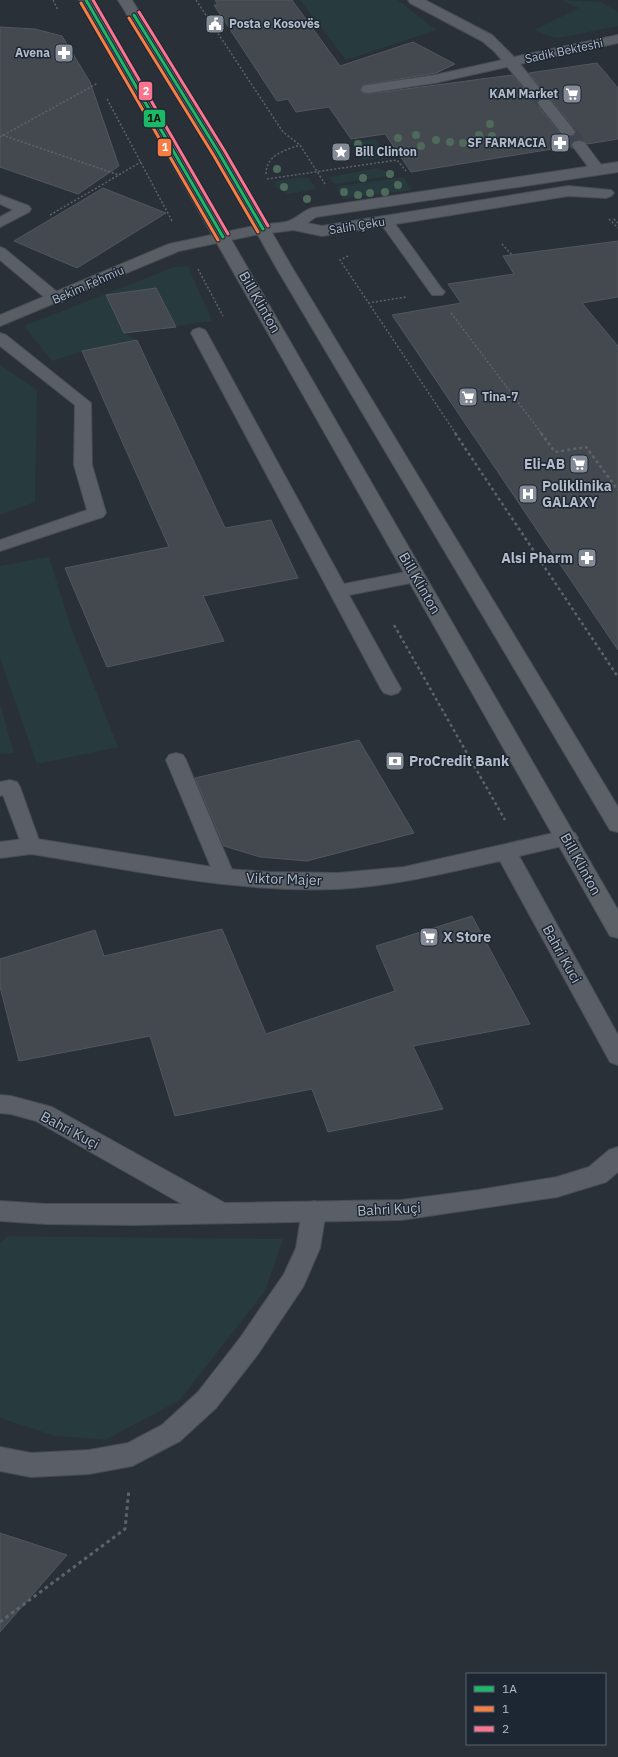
<svg xmlns="http://www.w3.org/2000/svg" width="618" height="1757" viewBox="0 0 618 1757" font-family="'IBM Plex Sans',sans-serif">
	<style>
		.green { fill: #273a3e }
		.building { fill: #444950; stroke: #52575f; fill-rule: evenodd }
		.lines { fill: none; stroke-linecap: round; stroke-linejoin: round }
		.minor-tunnel { stroke: #3f454e; stroke-width: 16; stroke-dasharray: 16 8; stroke-linecap: butt }
		.service-casing { stroke: #484c53; stroke-width: 2 }
		.minor-casing { stroke: #484c53; stroke-width: 2 }
		.tertiary-casing { stroke: #484c53; stroke-width: 2 }
		.secondary-casing { stroke: #484c53; stroke-width: 2 }
		.primary-casing { stroke: #484c55; stroke-width: 2 }
		.path-far2 { stroke: #5d636a; stroke-width: 1.5; stroke-dasharray: 2 2; stroke-linecap: butt }
		.path-far1 { stroke: #5d636a; stroke-width: 2.5; stroke-dasharray: 3 3; stroke-linecap: butt }
		.path { stroke: #5d636a; stroke-width: 3; stroke-dasharray: 3.5 3.5; stroke-linecap: butt }
		.service { fill: #5a5e66; fill-rule: evenodd }
		.minor { fill: #5a5e66; fill-rule: evenodd }
		.tertiary { fill: #5a5e66; fill-rule: evenodd }
		.secondary { fill: #595d64; fill-rule: evenodd }
		.primary { fill: #5c6168; fill-rule: evenodd }
		.bus-1-casing { stroke: #1d2633; stroke-width: 5 }
		.bus-2-casing { stroke: #1d2633; stroke-width: 5 }
		.bus-3-casing { stroke: #1d2633; stroke-width: 5 }
		.bus-1 { stroke: #1ab867; stroke-width: 3 }
		.bus-2 { stroke: #f77d43; stroke-width: 3 }
		.bus-3 { stroke: #fc738d; stroke-width: 3 }
		.tree { fill: #4e6a5a }
		.labels { text-anchor: middle; stroke-width: 3; stroke-linejoin: round; paint-order: stroke }
		.far-poi-label { font-size: 12px; font-weight: bold; fill: #b4bcc9; stroke: #1d2633; text-anchor: start }
		.far-street-label { font-size: 12px; fill: #b4bcc9; stroke: #1d2633 }
		.street-label { font-size: 14px; fill: #b4bcc9; stroke: #1d2633 }
		.poi-label { font-size: 14px; font-weight: bold; fill: #b4bcc9; stroke: #1d2633; text-anchor: start }
		.line-badge { stroke: #1d2633; stroke-width: 1.5 }
		.badge-label { font-size: 11px; text-anchor: middle; font-weight: bold; fill: #fff }
		.pale-badge-label { font-size: 11px; text-anchor: middle; font-weight: bold; fill: #111 }
	</style>
	<rect width="100%" height="100%" fill="#2a3038"/>
	<path class="green" d="M300,0H398L436,30L346,60Z
		M561,0L601,2L618,12V26L558,38L549,36L534,30L579,8Z
		M375,139L386,156L363,160L352,142Z
		M377,168L396,175L334,184L329,177Z
		M404,177L411,190L343,199L336,187Z
		M298,178H308L316,189L288,194L275,187L276,181Z
		M188,266L212,321L125,333L137,340L82,351L52,361L24,326L174,267Z
		M0,365L37,390L35,502L0,515Z
		M49,557L72,630L118,747L37,764L0,658V566Z
		M0,704L14,753L0,754Z
		M7,1236L283,1239L265,1291L179,1401L105,1440L55,1436L0,1418V1244Z"/>
	<path class="building" d="M215,0H292L340,66L413,42L455,64L436,73L363,85L360,90L363,93L368,94L512,75L528,94H539L542,89L529,73L597,63L618,88V139L587,144L584,141L579,140L573,141L571,146L411,172L385,134L351,139L329,107L296,112L288,99L277,101L214,5H218ZM545,98L551,99L574,128L576,131L574,136H562L539,107L537,104L539,99Z
		M0,27L35,29L62,36L90,82L119,166L78,194L0,167Z
		M103,188L166,213L77,268L14,241Z
		M618,241V297L582,303L618,346V650L392,315L461,303L448,284L514,274L503,256Z
		M156,288L176,327L124,333L106,295Z
		M137,340L225,528L271,520L298,578L203,596L224,641L107,667L65,568L169,547L82,351Z
		M359,740L414,833L307,861L260,857L224,846L195,778Z
		M472,916L530,1024L413,1046L443,1109L328,1132L312,1089L175,1116L150,1036L19,1061L0,987V959L95,930L104,956L222,929L266,1034L395,991L376,946Z
		M0,1533L67,1555L0,1632Z"/>
	<g class="lines">
		<path class="minor-tunnel" d="M534,90L545,103
			M568,132L579,145"/>
		<g class="service-casing">
			<path id="service" d="M511,58L516,59L518,62L516,65L435,83L368,93L363,92L361,89L363,86L368,85L435,75Z
				M0,195L29,206L31,209L29,212L0,227V217L13,210L0,204Z
				M386,217L391,218L442,289L445,292L442,295H432L379,221L381,218Z
				M0,247L5,249L62,296L64,299L62,302H50L0,260Z
				M199,328L205,330L207,333L344,584L416,570L422,572L425,576L422,580L416,582L349,595L401,689L398,693L391,695L384,693L381,689L191,333L193,330Z
				M0,333L6,335L91,403L92,465L106,513L103,517L0,551V540L87,510L74,465L75,405L0,346Z
				M176,753L183,755L186,760L235,877L232,882L225,884L218,882L215,877L166,760L169,755Z
				M10,780L17,782L20,787L41,846L38,851L31,853L24,851L3,795L0,796V782Z
				M314,1201L323,1204L326,1211L320,1248L303,1287L258,1354L216,1408L180,1441L132,1466L89,1474L31,1477L0,1471V1447L31,1453L89,1450L128,1443L162,1425L198,1392L240,1338L284,1274L296,1248L302,1211L305,1204Z"/>
		</g>
		<g class="minor-casing">
			<path id="minor" d="M408,0H425L492,35L514,57L618,35V43L520,64L541,90L539,93H529L495,52L482,41L410,3Z
				M545,99L550,100L573,129L575,132L573,135H563L540,106L538,103L540,100Z
				M579,141L584,142L602,166L605,169L602,172H592L574,148L572,145L574,142Z
				M567,830L575,833L578,838L575,843L519,856L618,1035V1065L610,1062L500,861C446,873 393,886 338,889C235,893 132,870 31,854L0,858V842L31,838L225,869L269,872L338,873L404,867Z
				M0,1095L11,1096L52,1107L225,1203L401,1200L478,1190L557,1177L589,1167L609,1150L618,1147V1172L606,1182L557,1197L401,1220L132,1225L46,1224L0,1221V1201L46,1204H182L36,1121L11,1114L0,1113Z"/>
		</g>
		<g class="tertiary-casing">
			<path id="tertiary" d="M618,162V172L316,217L307,223L322,226L568,186L611,190L614,193L611,196L606,198L568,196L322,236L293,230L263,234L257,232L255,229L257,226C267,223 280,224 289,221C298,217 303,211 312,208Z"/>
		</g>
		<g class="secondary-casing">
			<path id="secondary" d="M263,224L269,226L271,229L269,232L179,251L0,326V315L169,244Z"/>
		</g>
		<g class="primary-casing">
			<path id="primary" d="M79,0H93L618,910V938L610,936Z
				M118,0H132L226,153L293,269L618,807V832L610,830L277,269L212,153Z"/>
		</g>
		<path class="path-far2" d="M53,0L58,10
			M196,0L283,132L300,145L325,184
			M107,99L172,221
			M2,135L119,175
			M0,137L98,83
			M266,174C266,155 285,150 300,145
			M267,179L397,160L406,171
			M50,215L141,162
			M609,219L618,228
			M614,219L618,223
			M502,244L512,255
			M348,256L340,260L456,434
			M198,269L223,316
			M368,303L406,297
			M451,313L542,434"/>
		<path class="path-far1" d="M455,433L618,677
			M541,433L555,452L586,447L618,490
			M394,625L505,820"/>
		<path class="path" d="M0,1622L125,1529L129,1489"/>
		<use href="#service" class="service"/>
		<use href="#minor" class="minor"/>
		<use href="#tertiary" class="tertiary"/>
		<use href="#secondary" class="secondary"/>
		<use href="#primary" class="primary"/>
		<g class="bus-1-casing">
			<path id="bus-1" d="M86,0L223,237
				M134,15L219,153L263,229"/>
		</g>
		<g class="bus-2-casing">
			<path id="bus-2" d="M81,3L218,240
				M129,18L214,156L258,232"/>
		</g>
		<g class="bus-3-casing">
			<path id="bus-3" d="M93,0L228,234
				M139,12L224,150L268,226"/>
		</g>
		<use href="#bus-1" class="bus-1"/>
		<use href="#bus-2" class="bus-2"/>
		<use href="#bus-3" class="bus-3"/>
	</g>
	<g class="tree">
		<circle cx="490" cy="124" r="4"/>
		<circle cx="416" cy="135" r="4"/>
		<circle cx="479" cy="135" r="4"/>
		<circle cx="492" cy="136" r="4"/>
		<circle cx="398" cy="138" r="4"/>
		<circle cx="436" cy="140" r="4"/>
		<circle cx="450" cy="142" r="4"/>
		<circle cx="463" cy="143" r="4"/>
		<circle cx="358" cy="144" r="4"/>
		<circle cx="421" cy="146" r="4"/>
		<circle cx="410" cy="152" r="4"/>
		<circle cx="277" cy="169" r="4"/>
		<circle cx="390" cy="174" r="4"/>
		<circle cx="363" cy="178" r="4"/>
		<circle cx="398" cy="185" r="4"/>
		<circle cx="284" cy="187" r="4"/>
		<circle cx="344" cy="192" r="4"/>
		<circle cx="385" cy="192" r="4"/>
		<circle cx="370" cy="193" r="4"/>
		<circle cx="358" cy="195" r="4"/>
		<circle cx="307" cy="199" r="4"/>
	</g>
	<defs>
		<g id="civic-square" transform="scale(1)"><rect x="-9" y="-9" width="18" height="18" rx="4" fill="#848b96" stroke="#1d2633"/><path d="M-.6-6.5H3V-4.5H.6V-3L4-1V1h2V6H-6V1h2V-1L-.6-3ZM-1.2 2.5V6h2.4V2.5Z" fill="#fff"/></g>
		<g id="pharmacy-square" transform="scale(1)"><rect x="-9" y="-9" width="18" height="18" rx="4" fill="#848b96" stroke="#1d2633"/><path d="M-2-6h4v4h4v4h-4v4h-4v-4h-4v-4h4Z" fill="#fff"/></g>
		<g id="supermarket-square" transform="scale(1)"><rect x="-9" y="-9" width="18" height="18" rx="4" fill="#848b96" stroke="#1d2633"/><path d="M-6-5.5h2.5l.6 2H6L4.5 2H-2.5L-4.4-4H-6ZM-1.5 3.2a1.3 1.3 0 1 0 .1 0ZM3 3.2a1.3 1.3 0 1 0 .1 0Z" fill="#fff"/></g>
		<g id="sight-square" transform="scale(1)"><rect x="-9" y="-9" width="18" height="18" rx="4" fill="#848b96" stroke="#1d2633"/><path d="M0-6L1.8-2.2L6-1.7L2.9 1.2L3.7 5.4L0 3.3L-3.7 5.4L-2.9 1.2L-6-1.7L-1.8-2.2Z" fill="#fff"/></g>
		<g id="hospital-square" transform="scale(1)"><rect x="-9" y="-9" width="18" height="18" rx="4" fill="#848b96" stroke="#1d2633"/><path d="M-5-5h3v3.5h4V-5h3V5h-3V1.5h-4V5h-3Z" fill="#fff"/></g>
		<g id="bank-square" transform="scale(1)"><rect x="-9" y="-9" width="18" height="18" rx="4" fill="#848b96" stroke="#1d2633"/><path d="M-6-4H6V4H-6ZM0-2.3a2.3 2.3 0 1 0 0 4.6a2.3 2.3 0 1 0 0-4.6Z" fill="#fff"/></g>
	</defs>
	<g fill-rule="evenodd">
		<use href="#civic-square" x="215" y="24"/>
		<use href="#pharmacy-square" x="64" y="53"/>
		<use href="#supermarket-square" x="572" y="94"/>
		<use href="#pharmacy-square" x="560" y="143"/>
		<use href="#sight-square" x="341" y="152"/>
		<use href="#supermarket-square" x="468" y="397"/>
		<use href="#supermarket-square" x="579" y="464"/>
		<use href="#hospital-square" x="528" y="494"/>
		<use href="#pharmacy-square" x="587" y="558"/>
		<use href="#bank-square" x="395" y="761"/>
		<use href="#supermarket-square" x="429" y="937"/>
	</g>
	<g class="labels">
		<g class="far-poi-label">
			<text x="229" y="28">Posta e Kosovës</text>
			<text x="50" y="57" text-anchor="end">Avena</text>
			<text x="558" y="98" text-anchor="end">KAM Market</text>
			<text x="546" y="147" text-anchor="end">SF FARMACIA</text>
			<text x="355" y="156">Bill Clinton</text>
			<text x="482" y="401">Tina-7</text>
		</g>
		<g class="far-street-label">
			<text transform="translate(564 51) rotate(-12)" y="4">Sadik Bekteshi</text>
			<text transform="translate(357 226) rotate(-9)" y="4">Salih Çeku</text>
			<text transform="translate(88 285) rotate(-24)" y="4">Bekim Fehmiu</text>
		</g>
		<g class="street-label">
			<text transform="translate(260 302) rotate(60)" y="5">Bill Klinton</text>
			<text transform="translate(420 583) rotate(60)" y="5">Bill Klinton</text>
			<text transform="translate(581 864) rotate(61)" y="5">Bill Klinton</text>
			<text transform="translate(284 879) rotate(2)" y="5">Viktor Majer</text>
			<text transform="translate(562 954) rotate(61)" y="5">Bahri Kuci</text>
			<text transform="translate(70 1130) rotate(28)" y="5">Bahri Kuçi</text>
			<text transform="translate(389 1209) rotate(-3)" y="5">Bahri Kuçi</text>
		</g>
		<g class="poi-label">
			<text x="565" y="469" text-anchor="end">Eli-AB</text>
			<text x="542" y="491">Poliklinika<tspan x="542" dy="16">GALAXY</tspan></text>
			<text x="573" y="563" text-anchor="end">Alsi Pharm</text>
			<text x="409" y="766">ProCredit Bank</text>
			<text x="443" y="942">X Store</text>
		</g>
	</g>
	<g class="line-badge">
		<rect x="138" y="81" width="15" height="20" rx="4" fill="#fc738d"/>
		<rect x="143" y="109" width="23" height="19" rx="4" fill="#1ab867"/>
		<rect x="157" y="138" width="15" height="19" rx="4" fill="#f77d43"/>
	</g>
	<g class="badge-label">
		<text x="146" y="95">2</text>
		<text x="165" y="151">1</text>
	</g>
	<g class="pale-badge-label">
		<text x="154" y="122">1A</text>
	</g>
	<rect x="466" y="1673" width="140" height="72" fill="#1d2633" stroke="#59626f"/>
	<rect x="474" y="1686" width="20" height="6" fill="#1ab867" stroke="#59626f"/>
	<text x="502" y="1693" font-size="12" fill="#b4bcc9">1A</text>
	<rect x="474" y="1706" width="20" height="6" fill="#f77d43" stroke="#59626f"/>
	<text x="502" y="1713" font-size="12" fill="#b4bcc9">1</text>
	<rect x="474" y="1726" width="20" height="6" fill="#fc738d" stroke="#59626f"/>
	<text x="502" y="1733" font-size="12" fill="#b4bcc9">2</text>
</svg>
